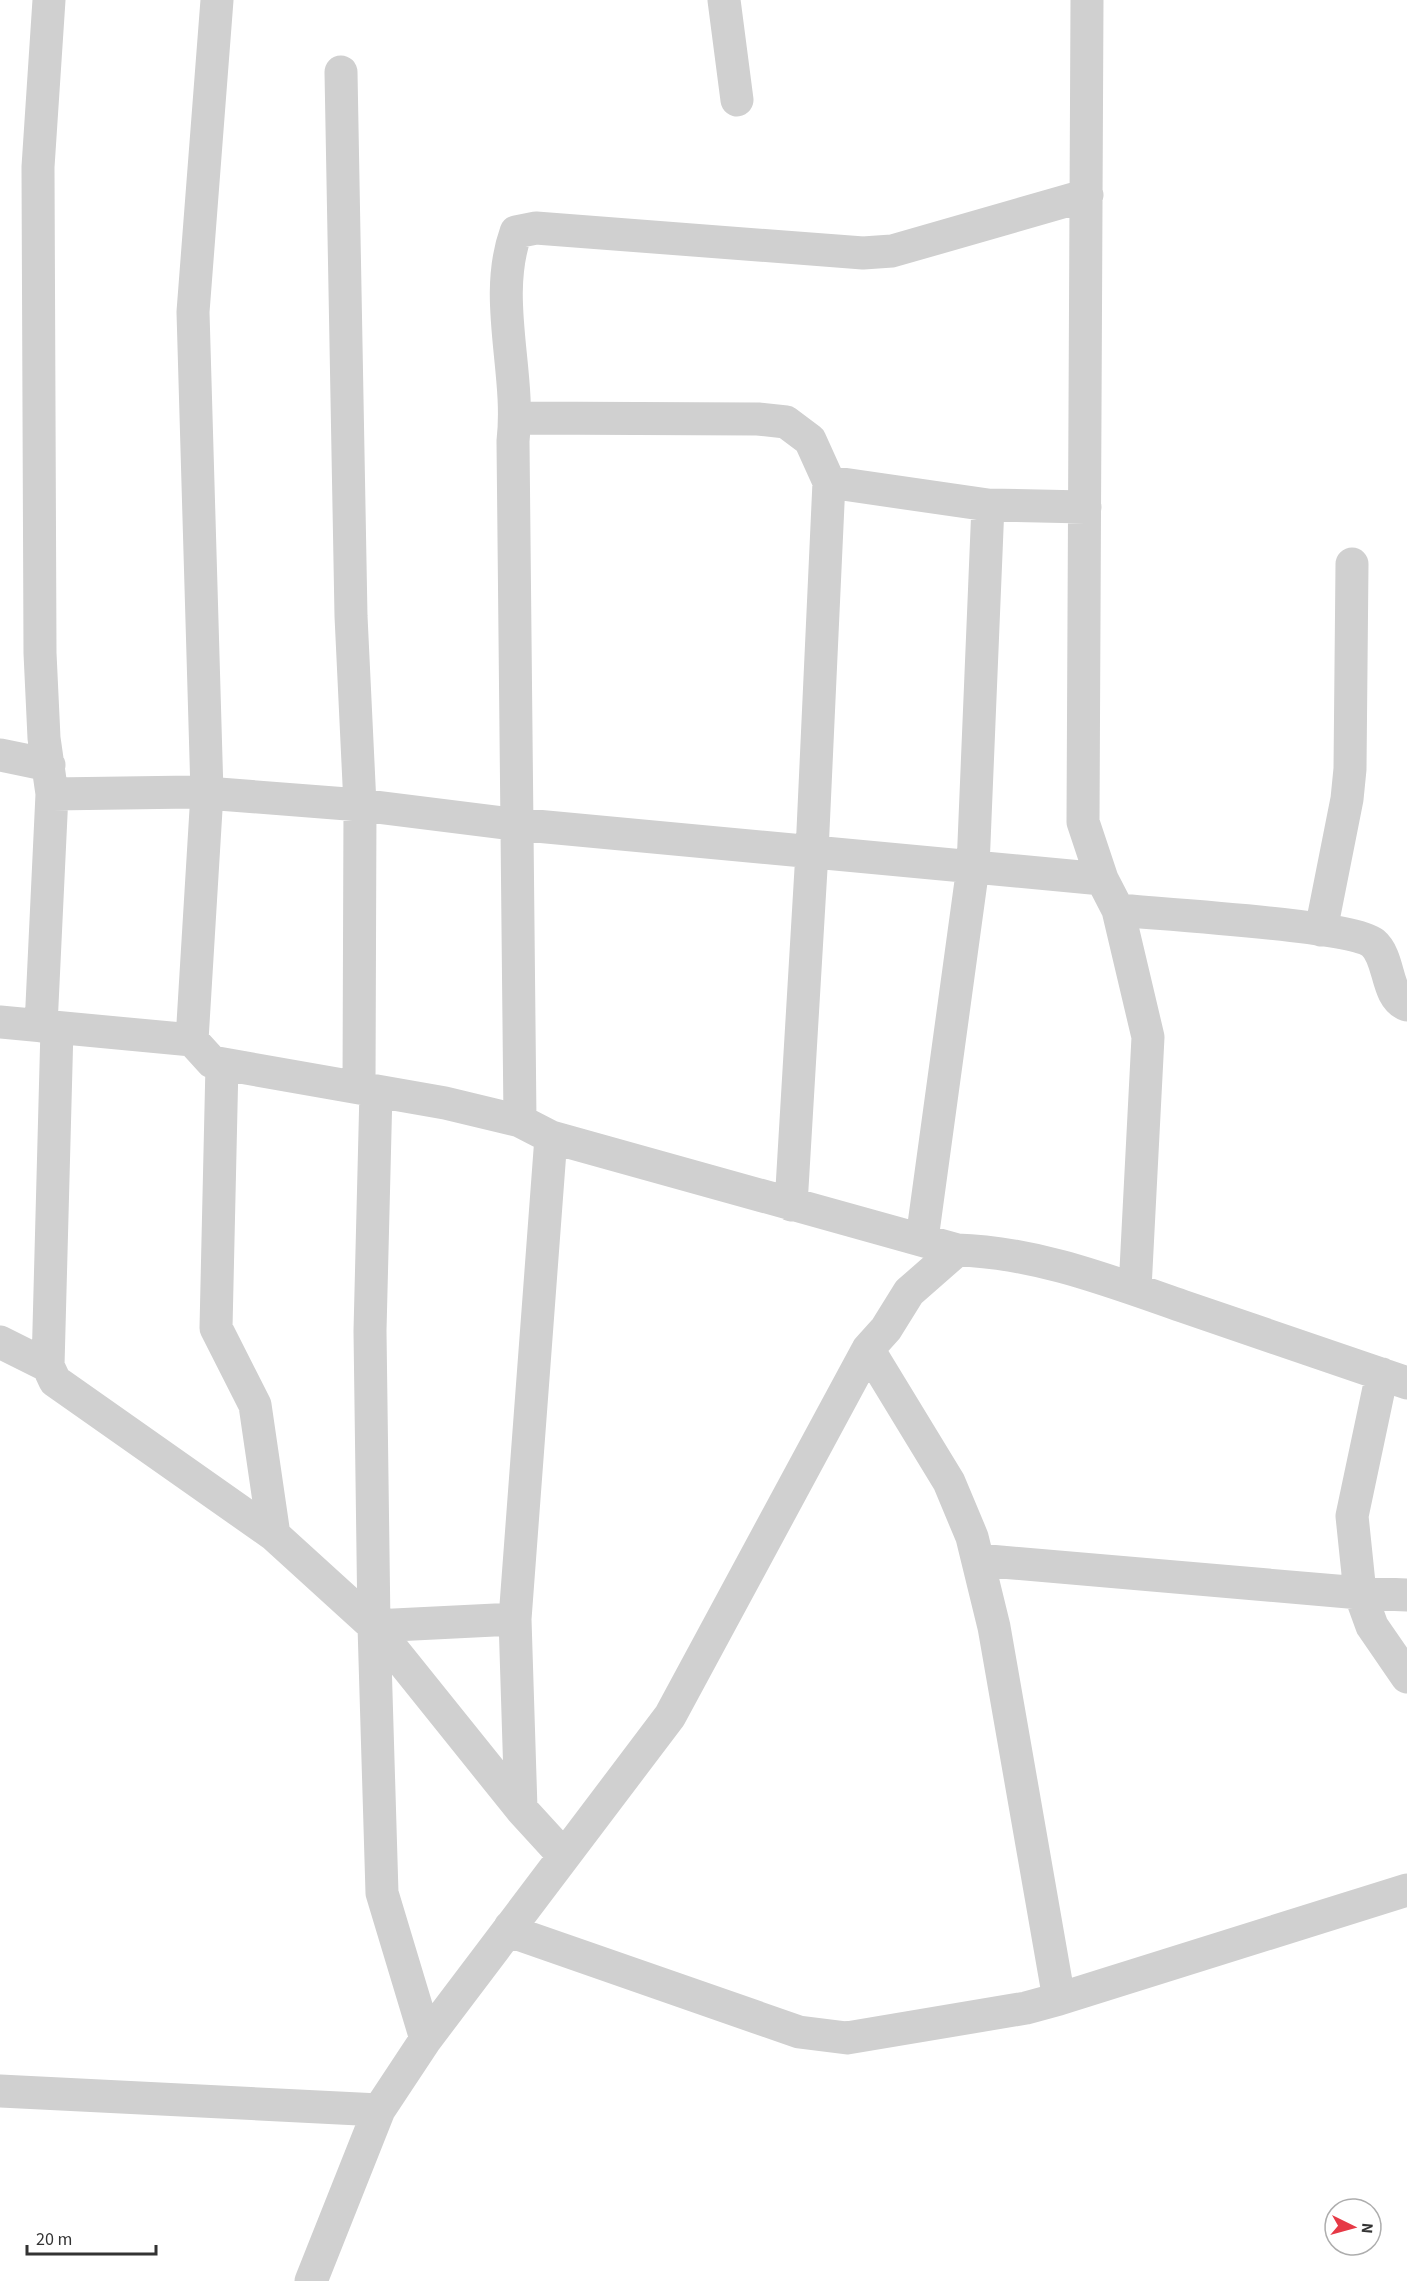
<svg xmlns="http://www.w3.org/2000/svg" width="1407" height="2281" viewBox="0 0 1407 2281" font-family="'Source Sans 3',sans-serif">
	<style>
		.lines { fill: none; stroke-linecap: round; stroke-linejoin: round }
		.minor { stroke: #d0d0d0; stroke-width: 33 }
	</style>
	<rect width="100%" height="100%" fill="#fff"/>
	<g class="lines">
		<path class="minor" d="M49,0L38,167L40,653L44,738L52,794L193,792L360,805L504,823L1102,879
			M724,0L737,100
			M1087,0L1083,822L1102,879L1118,910L1148,1037L1135,1289
			M341,72L351,616L360,805L359,1087
			M516,418L758,419L786,422L810,440L829,482L812,852L791,1205
			M829,482L988,505L1085,507
			M0,755L49,765
			M1118,910C1159,914 1350,925 1373,943C1391,958 1385,997 1407,1005
			M1321,930L1347,799L1350,769L1352,564
			M0,1022L192,1040L212,1062L445,1103L520,1121L551,1137L957,1250C1035,1252 1110,1281 1182,1306C1257,1331 1332,1357 1407,1383
			M41,1026L52,794
			M57,1028L48,1366L55,1381L274,1535L374,1626L521,1809L564,1856
			M192,1040L207,793L193,312L217,0
			M222,1064L216,1328L255,1405L274,1535
			M376,1091L370,1331L374,1626L382,1893L426,2039
			M520,1121L513,441C521,372 492,299 516,232L536,228L863,253L892,251L1087,195
			M922,1239L973,867L988,505
			M0,1342L48,1366
			M868,1349L949,1482L972,1537L994,1627L1059,1999
			M1382,1374L1352,1516L1360,1593L1372,1626L1407,1677
			M978,1560L1360,1593L1407,1595
			M515,1619L521,1809
			M374,1626L515,1619L551,1137
			M510,1927L509,1931L799,2032L847,2038L1026,2008L1059,1999L1407,1890
			M0,2091L379,2110
			M311,2281L379,2110L426,2039L670,1716L868,1349L886,1329L909,1292L957,1250"/>
	</g>
	<g transform="translate(1353 2227) rotate(95)"><circle r="28" fill="#ffffff" stroke="#adadad" stroke-width="1.5"/>
	<path d="M0-4.5L10 22L0 15L-10 22Z" fill="#e63946"/>
	<text y="-9" font-size="16" font-weight="bold" text-anchor="middle" fill="#333333">N</text>
	</g>
	<path d="M27 2245v9h129v-9" fill="none" stroke="#333333" stroke-width="3"/>
	<text x="36" y="2245" font-size="18" fill="#333333" stroke="#ffffff" stroke-width="4.5" paint-order="stroke">20 m</text>
</svg>
